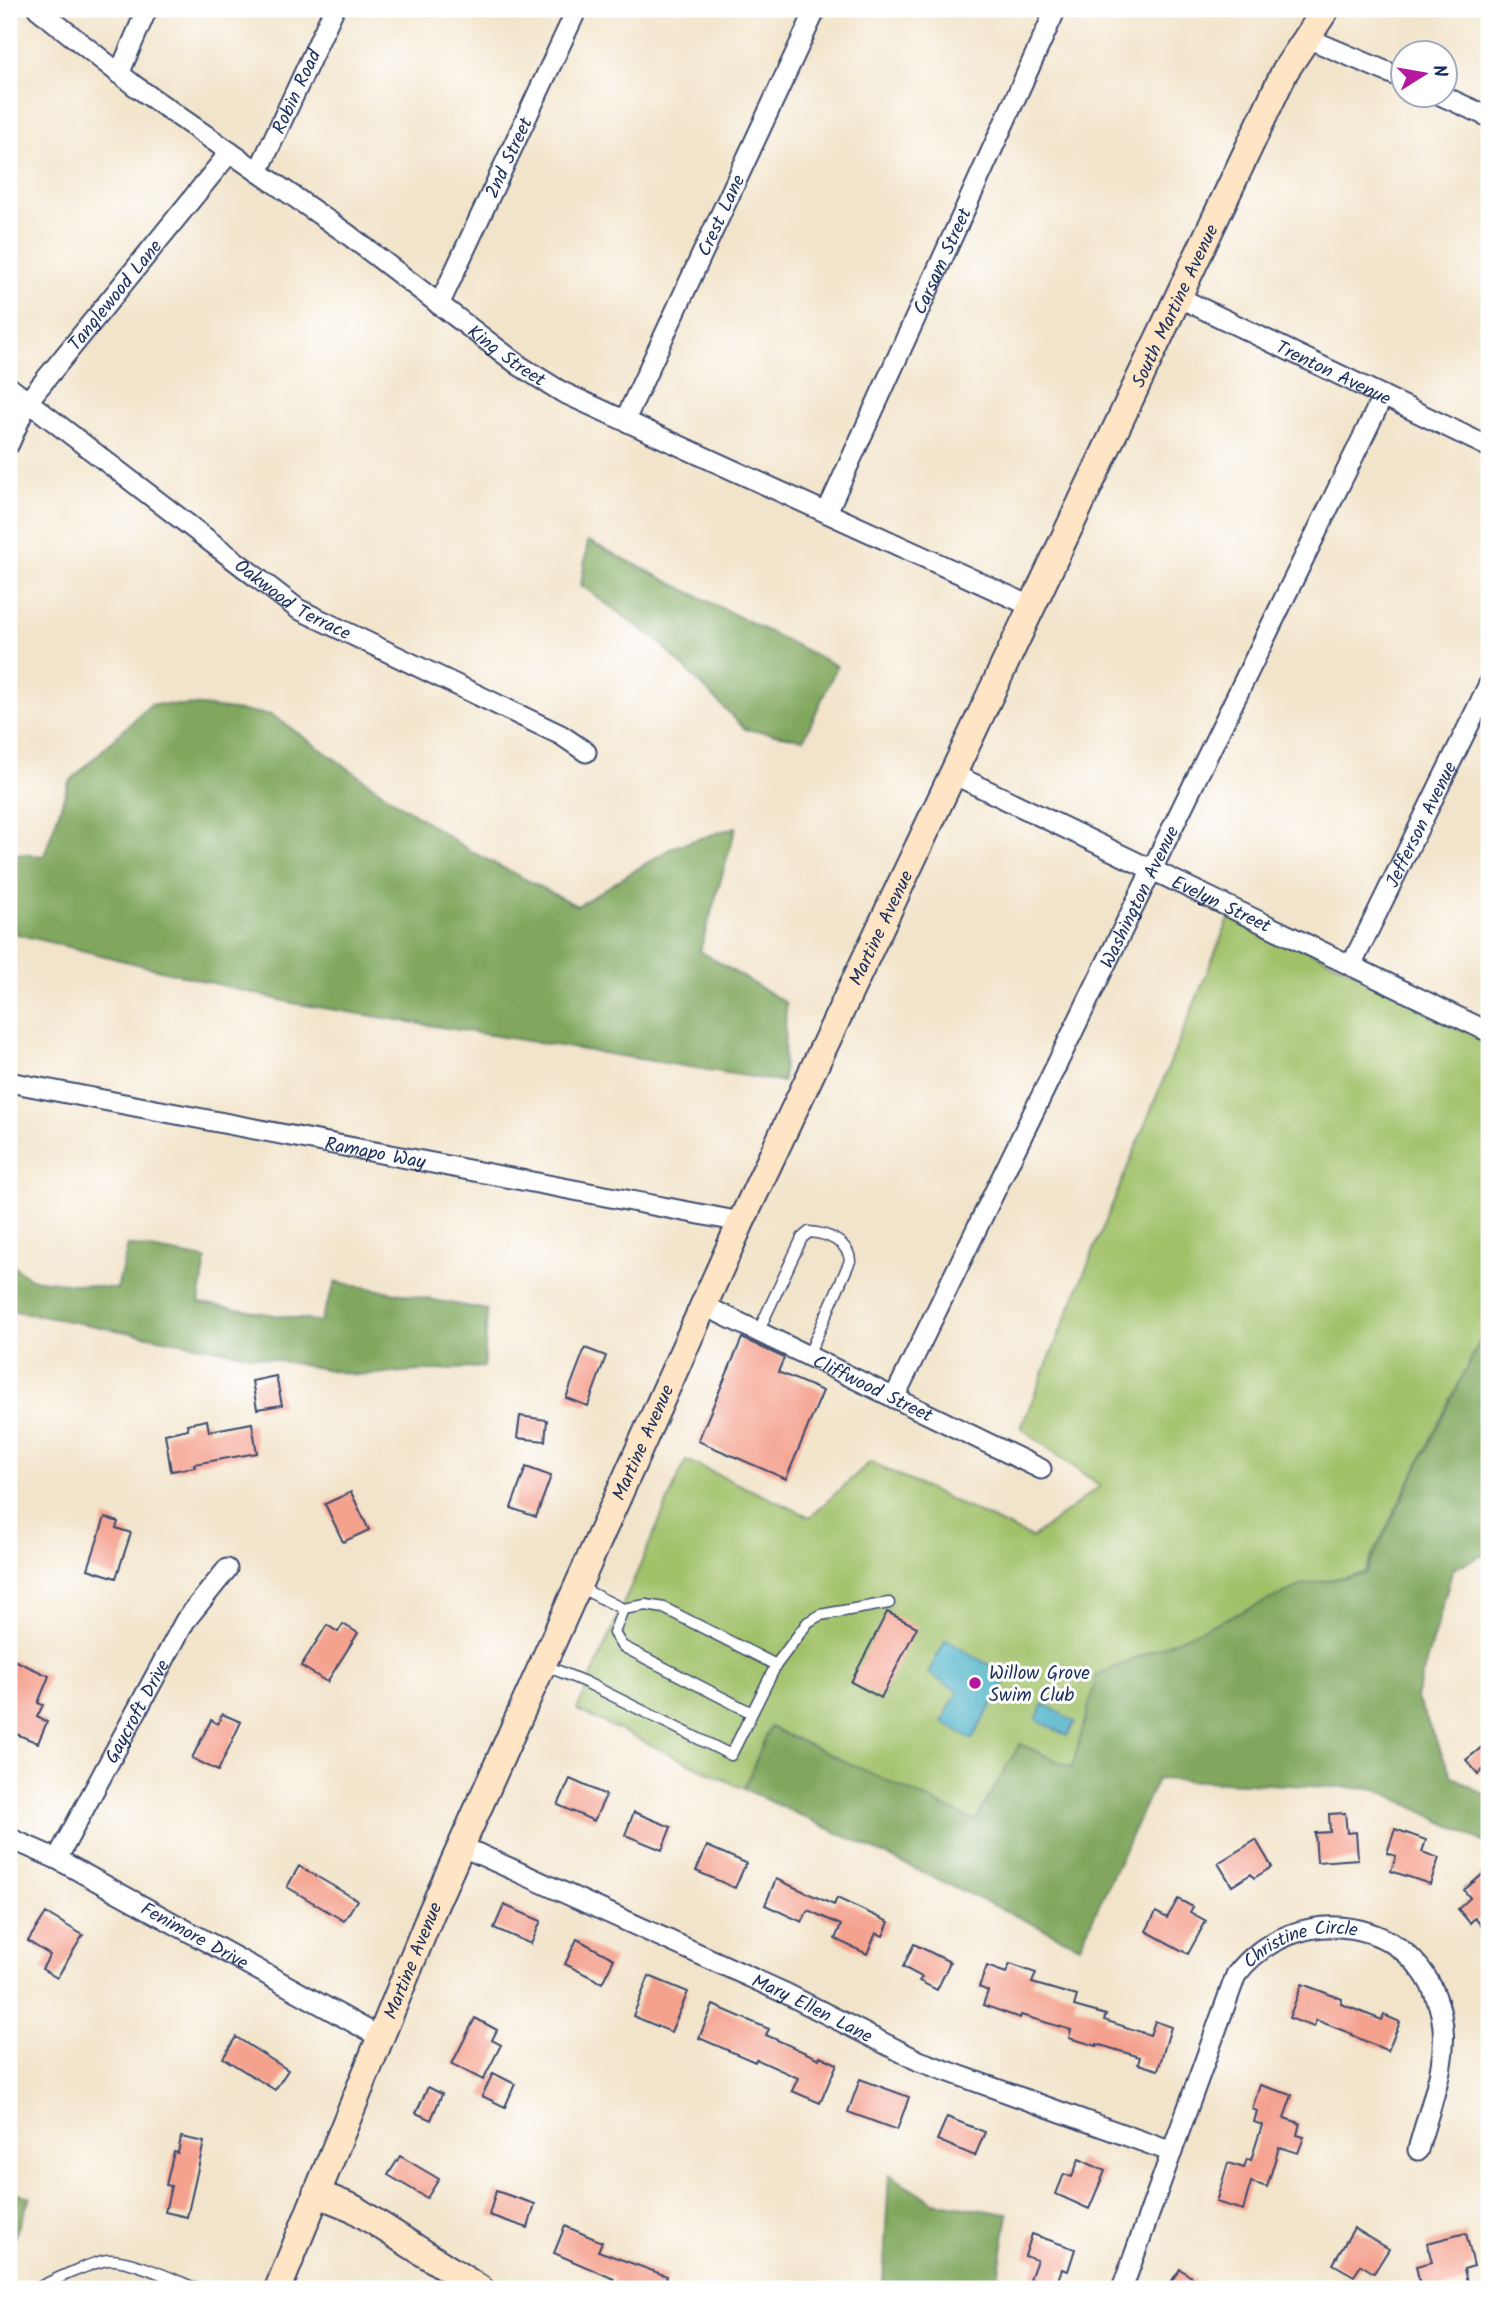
<svg xmlns="http://www.w3.org/2000/svg" width="1498" height="2298" viewBox="0 0 1498 2298" font-family="Kalam,sans-serif">
	<style>
		.green { fill: #a1c169; stroke: #5e7864; stroke-width: 2 }
		.forest { fill: #80a75d; stroke: #4e6b5e; stroke-width: 2 }
		.water { fill: #47afc6; stroke: #316f92; stroke-width: 2 }
		.building { fill: #f4a18e }
		.lines { fill: none; stroke-linecap: round; stroke-linejoin: round }
		.lane-casing { stroke: #3b4a6e; stroke-width: 13 }
		.street-casing { stroke: #3b4a6e; stroke-width: 23 }
		.secondary-casing { stroke: #3b4a6e; stroke-width: 30 }
		.lane { stroke: #fff; stroke-width: 10 }
		.street { stroke: #fff; stroke-width: 19 }
		.secondary { stroke: #fee5c5; stroke-width: 26 }
		.poi-dot { fill: #b5179e; stroke: #fff; stroke-width: 2.5 }
		.labels { text-anchor: middle; stroke-width: 6; stroke-linejoin: round; paint-order: stroke }
		.street-label { font-size: 19px; fill: #1b2f5e; stroke: #fff }
		.poi-label { font-size: 19px; fill: #1b2f5e; stroke: #fff; text-anchor: start }
	</style>
	<rect width="100%" height="100%" fill="#fff"/>
	<filter id="ink" filterUnits="userSpaceOnUse"><feTurbulence type="fractalNoise" baseFrequency=".0143" numOctaves="2"/><feDisplacementMap in="SourceGraphic" scale="14" xChannelSelector="R" yChannelSelector="G"/><feConvolveMatrix kernelMatrix="1 2 1 2 8 2 1 2 1" color-interpolation-filters="sRGB"/></filter>
	<filter id="wash" filterUnits="userSpaceOnUse"><feTurbulence type="fractalNoise" baseFrequency=".00686" numOctaves="4" result="noise"/><feDisplacementMap in="SourceGraphic" scale="28" xChannelSelector="R" yChannelSelector="G"/><feGaussianBlur stdDeviation="1.57" result="paint"/><feColorMatrix in="noise" values="0 0 0 0 0 0 0 0 0 0 0 0 0 0 0 0 0 1.4 0 .05"/><feComposite in="paint" operator="in"/></filter>
	<g filter="url(#wash)">
		<rect width="100%" height="100%" fill="#f2e4ca"/>
		<path class="green" d="M1231,914L1489,1035V1323L1364,1573L1303,1585L1072,1768L1020,1744L976,1822L770,1727L744,1789L577,1710L686,1460L810,1517L870,1462L1032,1538L1100,1486L1021,1428Z"/>
		<path class="forest" d="M588,541L837,666L804,739L745,729L660,643L581,585Z
			M151,704L202,706L272,715L399,804L472,852L577,906L673,847L736,827L700,951L786,1003L783,1082L292,1003L9,932V853L44,856L69,782Z
			M128,1245L206,1259L199,1303L320,1322L336,1282L487,1310L484,1367L356,1375L9,1310V1262L30,1279L117,1289Z
			M1489,1323V1552L1453,1569L1416,1697L1452,1776L1489,1797V1845L1377,1789L1157,1779L1080,1946L744,1789L770,1727L975,1821L1020,1744L1072,1768L1097,1675L1303,1585L1365,1573Z
			M889,2174L933,2202L1008,2214L996,2289H884L883,2283Z
			M9,2189L30,2198L9,2249Z"/>
		<path class="water" d="M946,1640L1008,1676L972,1739L942,1722L958,1691L928,1673Z
			M1044,1704L1075,1722L1067,1736L1036,1719Z"/>
		<g id="blocks">
			<path class="building" d="M742,1338L784,1358L778,1372L823,1391L786,1479L698,1441Z
				M585,1348L606,1356L588,1406L566,1398Z
				M276,1376L282,1405L257,1409L252,1381Z
				M520,1416L547,1420L545,1441L517,1438Z
				M207,1420L209,1431L252,1423L257,1453L194,1464L195,1467L171,1471L165,1434L188,1429L187,1424Z
				M526,1467L551,1476L536,1517L511,1508Z
				M351,1492L369,1530L343,1542L325,1504Z
				M105,1517L118,1522L116,1528L131,1533L116,1578L88,1569Z
				M887,1612L917,1627L881,1698L851,1682Z
				M343,1624L358,1633L327,1682L301,1666L327,1625L338,1632Z
				M14,1660L49,1676L38,1703L43,1705L37,1717L47,1722L38,1743L9,1731V1672Z
				M222,1714L241,1722L218,1771L192,1758L211,1720L218,1724Z
				M1482,1747L1489,1755V1765L1478,1774L1466,1760Z
				M570,1779L606,1795L594,1821L558,1805Z
				M634,1812L671,1827L662,1850L625,1835Z
				M1345,1813L1347,1833L1356,1832L1358,1859L1317,1862L1315,1833L1330,1832L1329,1814Z
				M1395,1829L1426,1840L1422,1852L1439,1858L1430,1884L1391,1871L1396,1856L1387,1853Z
				M1256,1840L1272,1867L1254,1878L1251,1874L1232,1886L1218,1863Z
				M707,1846L746,1863L735,1888L696,1871Z
				M299,1866L357,1900L344,1921L287,1887Z
				M1489,1869V1935L1475,1918L1470,1923L1458,1909L1470,1898L1464,1890Z
				M776,1879L834,1905L837,1898L889,1922L883,1936L876,1933L867,1954L835,1939L841,1925L808,1910L802,1922L765,1905Z
				M1178,1899L1193,1907L1190,1912L1206,1921L1188,1954L1146,1931L1156,1912L1167,1918Z
				M504,1905L541,1921L531,1944L494,1928Z
				M46,1913L83,1935L57,1978L42,1969L50,1955L28,1941Z
				M577,1939L614,1959L602,1983L565,1964Z
				M914,1944L950,1962L937,1990L919,1981L922,1977L903,1967Z
				M1010,1964L1036,1973L1032,1983L1077,1996L1074,2006L1106,2015L1104,2020L1150,2035L1155,2021L1171,2027L1158,2070L1138,2064L1140,2057L1097,2044V2046L1069,2038L1071,2030L1021,2015L1020,2018L983,2005L988,1991L979,1987L987,1966L1006,1973Z
				M649,1976L688,1992L671,2032L633,2016Z
				M1302,1984L1342,1999L1341,2004L1382,2020L1384,2015L1400,2022L1388,2051L1351,2035L1352,2034L1316,2020L1314,2027L1289,2018Z
				M713,2005L769,2029L766,2035L819,2059L820,2056L837,2064L820,2103L792,2091L798,2078L756,2059L755,2062L699,2038Z
				M475,2018L497,2030L492,2040L501,2045L483,2080L452,2064Z
				M236,2037L288,2070L275,2090L223,2058Z
				M493,2073L515,2084L505,2107L482,2096Z
				M860,2079L909,2097L897,2130L848,2112Z
				M1260,2085L1292,2095L1284,2118L1300,2123L1297,2135L1304,2137L1298,2153L1279,2147L1267,2187L1251,2182L1243,2210L1216,2202L1228,2163L1244,2168L1247,2159L1251,2160L1262,2125L1254,2122L1257,2111L1252,2109Z
				M428,2087L442,2094L431,2120L416,2113Z
				M947,2117L985,2132L975,2156L937,2140Z
				M181,2137L204,2142L187,2217L165,2212L171,2186L166,2185L174,2152L178,2153Z
				M400,2156L439,2179L427,2198L388,2175Z
				M1079,2159L1105,2171L1089,2209L1056,2194L1064,2174L1072,2177Z
				M496,2191L535,2204L528,2228L489,2215Z
				M565,2226L602,2242L598,2251L667,2276L662,2289H610L614,2279L554,2253Z
				M1354,2228L1389,2249L1374,2273L1361,2265L1354,2276L1333,2264Z
				M1466,2233L1474,2266L1464,2269L1467,2282L1438,2289H1421L1416,2266L1432,2262L1427,2243Z
				M1032,2234L1075,2249L1068,2271L1062,2269L1055,2288L1030,2279L1037,2260L1025,2256Z
				M1180,2269L1208,2289H1166Z"/>
		</g>
	</g>
	<g filter="url(#ink)">
		<use href="#blocks" fill-opacity="0" stroke="#3b4a6e" stroke-width="2"/>
		<g class="lines">
			<g class="lane-casing">
				<path id="lane" d="M758,1332L802,1238L809,1232C826,1233 849,1242 850,1261L808,1356
					M623,1609L614,1633L622,1646L752,1713
					M544,1665L585,1682L731,1755L776,1665L664,1608L646,1605L623,1609L579,1587
					M776,1665L808,1622L820,1615L889,1603
					M36,2289C51,2281 92,2262 108,2260C129,2258 177,2281 197,2289"/>
			</g>
			<g class="street-casing">
				<g id="street">
					<path id="s1" d="M38,9L135,86L346,233L520,366L562,392L1033,607"/>
					<path d="M1307,38L1404,79"/>
					<path d="M119,74L147,9"/>
					<path d="M1438,94L1489,117"/>
					<path id="s2" d="M258,172L334,9"/>
					<path id="s3" d="M1178,297L1489,447"/>
					<path id="s4" d="M439,305L577,9"/>
					<path id="s5" d="M9,387L298,609L561,735L586,752"/>
					<path id="s6" d="M625,420L816,9"/>
					<path id="s7" d="M9,444L28,401L230,152"/>
					<path id="s8" d="M827,512L1056,9"/>
					<path id="s9" d="M953,774L1489,1032"/>
					<path id="s10" d="M1351,966L1489,684"/>
					<path id="s11" d="M9,1082L741,1222"/>
					<path id="s12" d="M705,1306L1041,1469"/>
					<path id="s13" d="M894,1398L1383,396"/>
					<path id="s14" d="M9,1838L57,1859L380,2037"/>
					<path id="s15" d="M461,1846L787,1994L919,2061L1172,2152"/>
					<path id="s16" d="M57,1859L185,1621L227,1569"/>
					<path id="s17" d="M1122,2289L1236,1975C1295,1898 1419,1915 1441,2014C1451,2059 1429,2107 1418,2150"/>
				</g>
			</g>
			<g class="secondary-casing">
				<g id="secondary">
					<path d="M316,2193L353,2208L480,2289"/>
					<path id="s18" d="M278,2289L432,1911L741,1222L1285,71L1326,9"/>
				</g>
			</g>
			<use href="#lane" class="lane"/>
			<use href="#street" class="street"/>
			<use href="#secondary" class="secondary"/>
		</g>
	</g>
	<circle class="poi-dot" cx="975" cy="1683" r="7"/>
	<g class="labels">
		<g class="street-label">
			<text dy="7" stroke="none"><textPath href="#s2" startOffset="89">Robin Road</textPath></text>
			<text dy="7" stroke="none"><textPath href="#s4" startOffset="163">2nd Street</textPath></text>
			<text dy="7" stroke="none"><textPath href="#s6" startOffset="226">Crest Lane</textPath></text>
			<text dy="7" stroke="none"><textPath href="#s8" startOffset="276">Carsam Street</textPath></text>
			<text dy="7" stroke="none"><textPath href="#s7" startOffset="184">Tanglewood Lane</textPath></text>
			<text dy="7" stroke="none"><textPath href="#s18" startOffset="2177">South Martine Avenue</textPath></text>
			<text dy="7" stroke="none"><textPath href="#s1" startOffset="583">King Street</textPath></text>
			<text dy="7" stroke="none"><textPath href="#s3" startOffset="173">Trenton Avenue</textPath></text>
			<text dy="7" stroke="none"><textPath href="#s5" startOffset="355">Oakwood Terrace</textPath></text>
			<text dy="7" stroke="none"><textPath href="#s10" startOffset="158">Jefferson Avenue</textPath></text>
			<text dy="7" stroke="none"><textPath href="#s13" startOffset="558">Washington Avenue</textPath></text>
			<text dy="7" stroke="none"><textPath href="#s9" startOffset="298">Evelyn Street</textPath></text>
			<text dy="7" stroke="none"><textPath href="#s18" startOffset="1489">Martine Avenue</textPath></text>
			<text dy="7" stroke="none"><textPath href="#s11" startOffset="373">Ramapo Way</textPath></text>
			<text dy="7" stroke="none"><textPath href="#s12" startOffset="187">Cliffwood Street</textPath></text>
			<text dy="7" stroke="none"><textPath href="#s18" startOffset="922">Martine Avenue</textPath></text>
			<text dy="7" stroke="none"><textPath href="#s16" startOffset="168">Gaycroft Drive</textPath></text>
			<text dy="7" stroke="none"><textPath href="#s14" startOffset="210">Fenimore Drive</textPath></text>
			<text dy="7" stroke="none"><textPath href="#s17" startOffset="410">Christine Circle</textPath></text>
			<text dy="7" stroke="none"><textPath href="#s18" startOffset="355">Martine Avenue</textPath></text>
			<text dy="7" stroke="none"><textPath href="#s15" startOffset="387">Mary Ellen Lane</textPath></text>
		</g>
		<g class="poi-label">
			<text x="989" y="1679">Willow Grove<tspan x="989" dy="22">Swim Club</tspan></text>
		</g>
	</g>
	<rect width="1498" height="2298" fill="none" stroke="#fff" stroke-width="35"/>
	<g transform="translate(1424 74) rotate(79)"><circle r="33" fill="#ffffff" stroke="#a4acbf" stroke-width="2"/>
	<path d="M0-5L12 26L0 18L-12 26Z" fill="#b5179e"/>
	<text y="-10" font-size="19" font-weight="bold" text-anchor="middle" fill="#1b2f5e">N</text>
	</g>
</svg>
